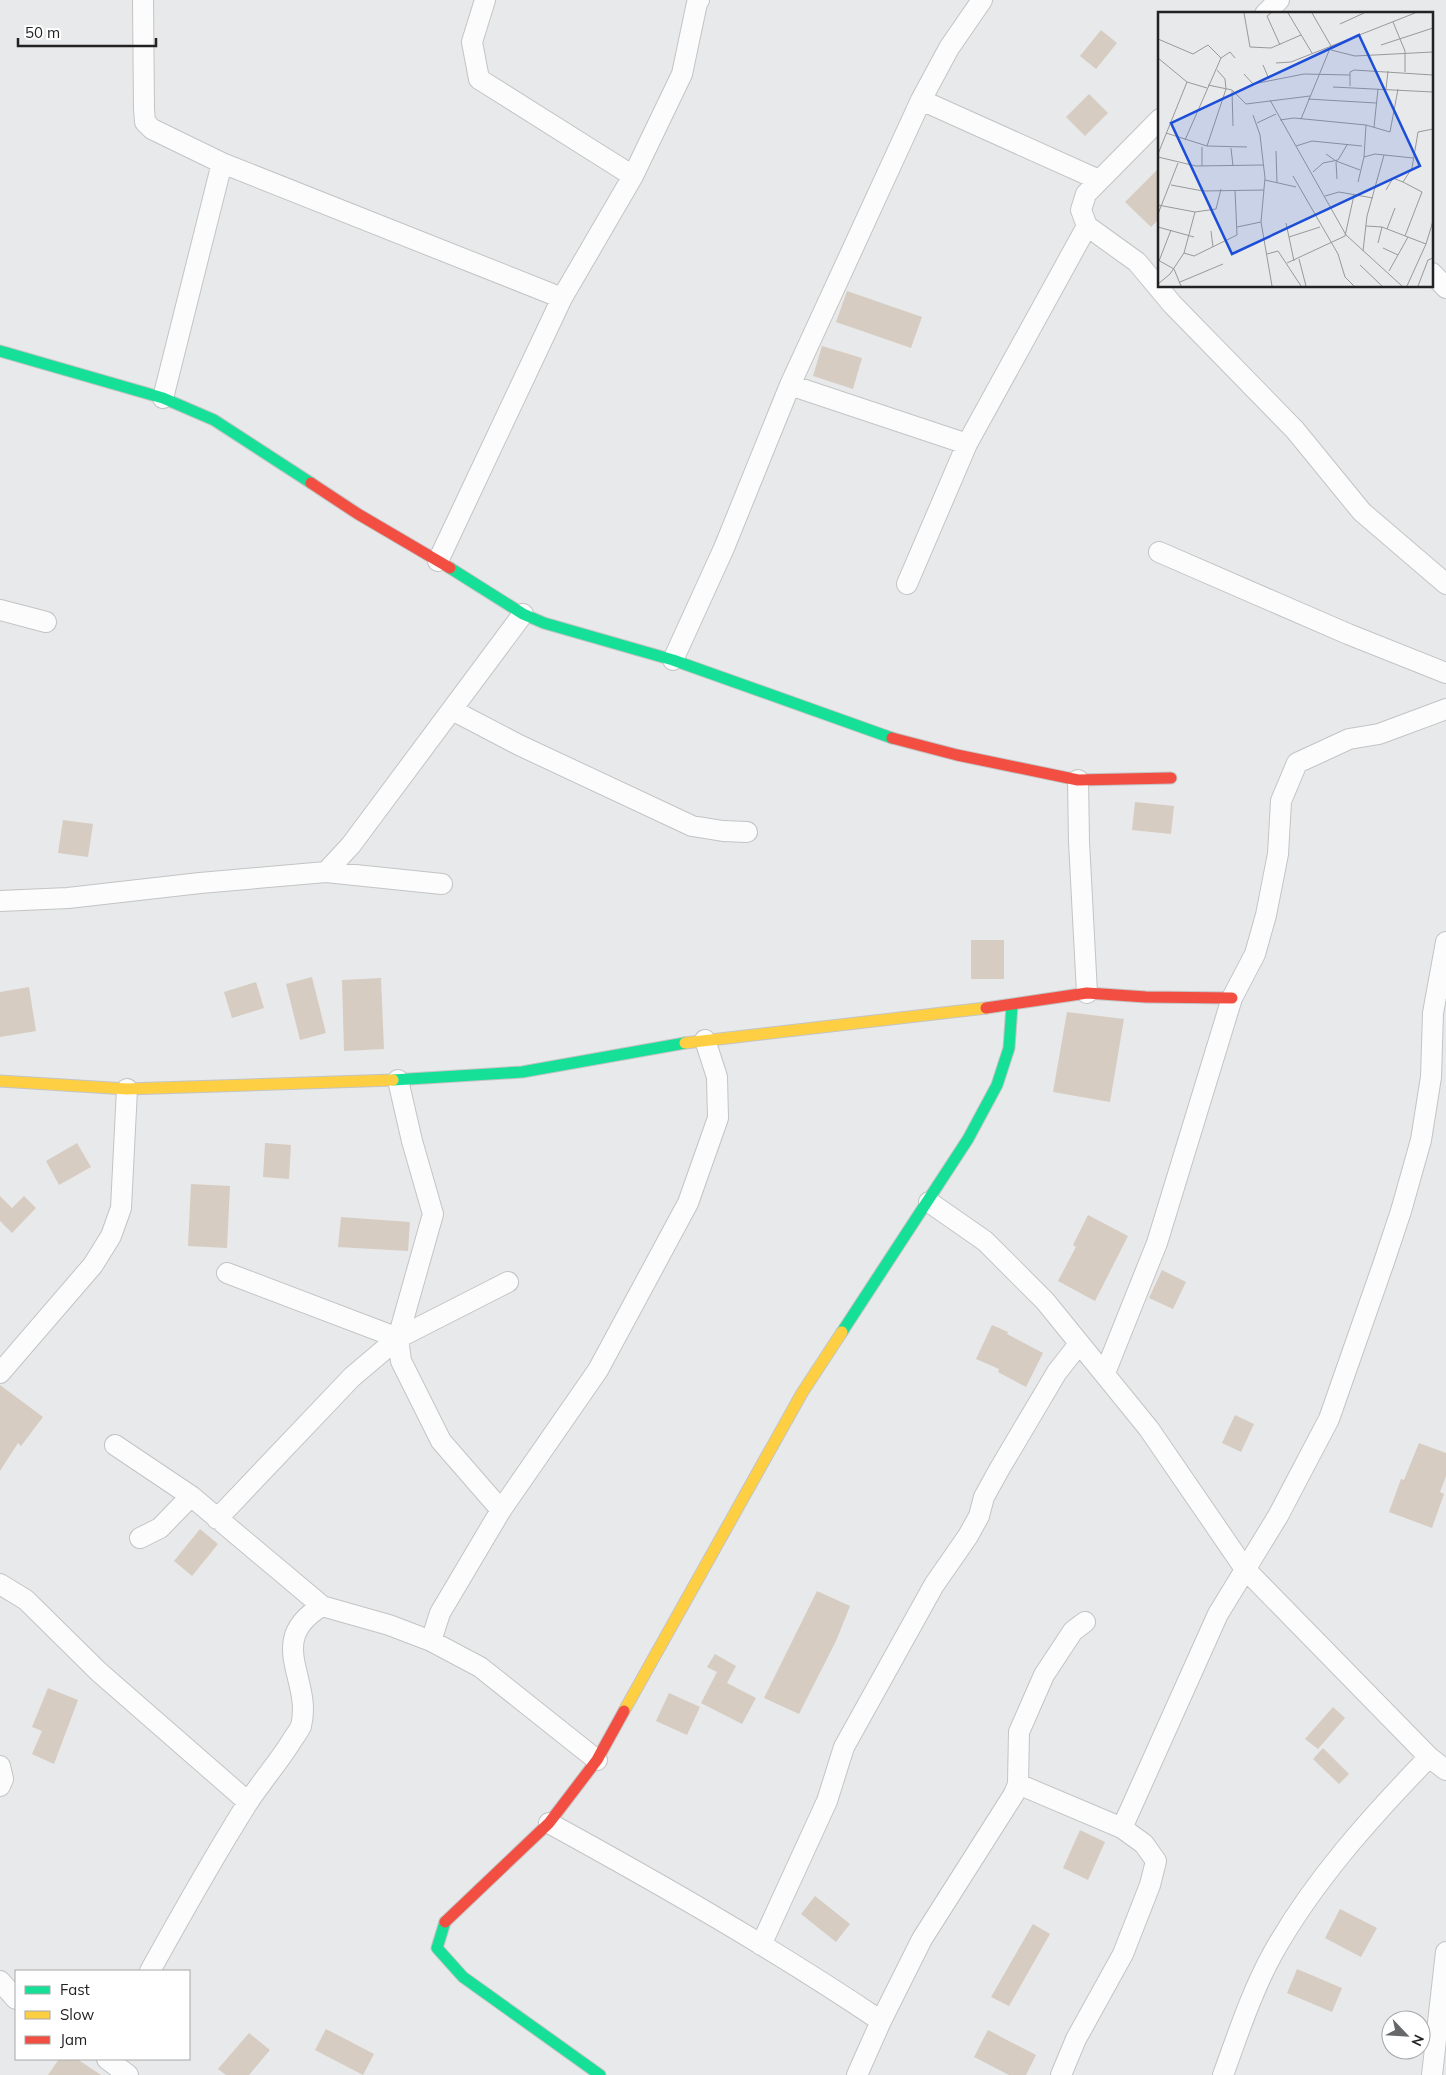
<svg xmlns="http://www.w3.org/2000/svg" width="1446" height="2075" viewBox="0 0 1446 2075" font-family="Mulish,sans-serif">
	<style>
		.building { fill: #d6ccc1 }
		.lines { fill: none; stroke-linecap: round; stroke-linejoin: round }
		.street-casing { stroke: #c3c4c5; stroke-width: 22 }
		.fast-casing { stroke: #c3c4c5; stroke-width: 13 }
		.slow-casing { stroke: #c3c4c5; stroke-width: 13 }
		.jam-casing { stroke: #c3c4c5; stroke-width: 13 }
		.street { stroke: #fcfcfc; stroke-width: 20 }
		.fast { stroke: #16e098; stroke-width: 11 }
		.slow { stroke: #ffcf43; stroke-width: 11 }
		.jam { stroke: #f24e42; stroke-width: 11 }
		.inset-road { fill: none; stroke: #99999a; stroke-width: 1 }
		.view { fill: #1d4ed8; fill-opacity: 0.15; stroke: #1d4ed8; stroke-width: 2.5 }
		.inset-edge { fill: none; stroke: #222223; stroke-width: 2.5 }
	</style>
	<rect width="100%" height="100%" fill="#e8e9ea"/>
	<path class="building" d="M1101,30L1117,43L1096,69L1080,56Z
		M1089,94L1108,113L1085,136L1066,117Z
		M1160,167V218L1151,227L1125,202Z
		M847,291L922,317L911,348L836,322Z
		M822,346L862,358L853,389L813,376Z
		M1135,802L1174,806L1171,834L1132,830Z
		M63,820L93,824L88,857L58,853Z
		M971,940H1004V979H971Z
		M312,977L326,1033L300,1040L286,984Z
		M381,978L384,1049L344,1051L342,980Z
		M256,982L264,1008L232,1018L224,992Z
		M29,987L36,1031L0,1037V992Z
		M1067,1012L1124,1019L1110,1102L1053,1092Z
		M77,1143L91,1167L59,1185L46,1161Z
		M265,1143L291,1145L289,1179L263,1177Z
		M191,1184L230,1186L227,1248L188,1246Z
		M0,1196L12,1208L24,1196L36,1208L12,1233L0,1221Z
		M1088,1215L1128,1236L1095,1301L1058,1281L1076,1247L1073,1245Z
		M341,1217L410,1222L408,1251L338,1247Z
		M1162,1270L1186,1282L1173,1309L1149,1298Z
		M992,1325L1008,1332L1007,1334L1043,1353L1026,1387L998,1372L999,1369L976,1359Z
		M0,1385L43,1417L21,1446L18,1443L0,1471Z
		M1235,1415L1254,1424L1241,1452L1222,1443Z
		M1419,1443L1446,1453V1476L1440,1492L1444,1494L1432,1528L1389,1512L1401,1479L1404,1480Z
		M200,1529L218,1544L192,1576L174,1561Z
		M817,1591L850,1606L836,1641L799,1714L764,1698Z
		M715,1654L736,1666L727,1683L756,1698L742,1724L701,1703L717,1672L707,1667Z
		M48,1688L78,1700L54,1764L32,1754L42,1731L32,1727Z
		M669,1693L700,1707L687,1735L656,1721Z
		M1333,1707L1345,1718L1318,1749L1305,1739Z
		M1323,1748L1349,1774L1339,1784L1313,1759Z
		M1080,1830L1105,1842L1088,1880L1063,1868Z
		M815,1896L850,1924L836,1942L801,1914Z
		M1340,1909L1377,1928L1361,1957L1325,1938Z
		M1033,1924L1050,1934L1009,2006L991,1997Z
		M1297,1969L1342,1988L1332,2012L1287,1993Z
		M326,2029L374,2054L363,2075L315,2050Z
		M988,2030L1036,2055L1026,2075H1009L974,2057Z
		M249,2033L270,2050L249,2075H226L218,2069Z
		M59,2059H77L101,2075H48Z"/>
	<g class="lines">
		<g class="street-casing">
			<path id="street" d="M143,0L144,109L145,122L152,129L222,163L562,298
				M485,0L472,42L479,79L633,176
				M1265,14L1279,0
				M921,100L1099,180
				M1160,119L1086,194L1081,210L1087,226L1137,262L1172,304L1295,430L1362,512L1446,584
				M1432,273L1446,288
				M790,385L967,444
				M163,398L222,163
				M1159,552L1348,634L1446,673
				M438,561L562,298L633,176L682,74L697,3L699,0
				M907,584L967,444L1087,226
				M0,610L46,622
				M673,660L724,548L790,385L921,100L949,48L982,0
				M452,710L519,745L692,826L723,831L747,832
				M1078,780L1079,842L1087,993
				M326,872L351,845L523,614
				M0,901L68,898L200,883L326,872L442,884
				M398,1080L412,1141L433,1214L398,1338L401,1361L441,1441L501,1510
				M929,1202L985,1241L1045,1301L1149,1429L1245,1569L1429,1757L1446,1770
				M227,1273L398,1338
				M0,1373L93,1265L111,1236L121,1208L127,1089
				M1105,1373L1157,1243L1232,998L1255,954L1266,915L1278,854L1281,801L1297,763L1349,739L1379,734L1446,709
				M115,1445L191,1496L322,1606
				M217,1519L352,1377L398,1338L508,1282
				M140,1538L160,1528L191,1496
				M0,1584L26,1600L99,1672L248,1802
				M431,1641L440,1613L501,1510L598,1370L688,1203L718,1118L717,1077L705,1040
				M0,1766L3,1779L0,1786
				M1018,1784L1122,1828L1144,1844L1156,1861L1150,1885L1123,1954L1076,2039L1061,2075
				M549,1823C662,1885 774,1949 881,2021
				M1122,1828L1218,1614L1278,1516L1329,1419L1384,1262L1401,1211L1421,1140L1431,1077L1433,1013L1446,942
				M761,1945L827,1801L844,1747L934,1585L968,1536L979,1516L984,1497L1000,1468L1057,1372L1079,1344
				M150,1971C181,1915 213,1858 247,1804C261,1782 278,1763 291,1742C294,1737 299,1731 301,1726C313,1679 264,1641 322,1606L389,1625L431,1641L480,1667L597,1760
				M0,1981L16,1999
				M107,2059L128,2075
				M857,2075L881,2021L922,1939L1014,1794L1018,1784L1019,1732L1044,1675L1073,1631L1085,1622
				M1223,2075C1238,2034 1252,1991 1273,1953C1314,1880 1371,1817 1429,1757
				M1432,2075L1446,1952"/>
		</g>
		<g class="fast-casing">
			<path id="fast" d="M0,351L163,398L214,420L311,483
				M450,568L523,614L544,623L673,660L892,738
				M393,1080L522,1072L685,1043
				M842,1332L968,1139L997,1085L1009,1048L1012,1005
				M445,1922L437,1948L463,1977L600,2075"/>
		</g>
		<g class="slow-casing">
			<path id="slow" d="M685,1043L986,1008
				M0,1081L127,1089L393,1080
				M624,1711L802,1393L842,1332"/>
		</g>
		<g class="jam-casing">
			<path id="jam" d="M311,483L358,514L450,568
				M892,738L957,755L1078,780L1171,778
				M986,1008L1087,993L1146,997L1232,998
				M445,1922L549,1823L597,1760L624,1711"/>
		</g>
		<use href="#street" class="street"/>
		<use href="#fast" class="fast"/>
		<use href="#slow" class="slow"/>
		<use href="#jam" class="jam"/>
	</g>
	<g transform="translate(1158 12)">
		<rect width="275" height="275" fill="#e8e9ea"/>
		<path class="inset-road" d="M86,1L92,35L113,36L143,23M113,1L109,4L122,33M130,1L154,41M235,10L247,39V60M182,12L206,1M0,27L35,42L50,33L63,46L27,128M223,33L275,16M173,38L197,44L275,40M0,46L29,70L49,76M63,46L72,40L77,46M118,51L133,50L257,1M105,53L111,67M86,62L95,72L146,62L192,63M50,73L74,78L88,92L152,84M192,74V60L196,58L275,63M175,75L275,80M228,77L230,59M74,79L75,114M150,87L218,91M112,88L188,223L244,274M95,103L102,123L107,166L103,210L114,274M143,107L173,34L154,1M122,108L136,106L208,113L232,120L240,77M99,111L118,102M208,113L206,145L217,142L255,146M216,115L220,77M8,121L49,134L68,77L67,67L59,58M49,134L89,135M138,134L154,129L204,134M44,135V154M73,136L75,154M118,139L119,171M0,142L29,70M168,142L178,149L202,158M0,145L38,154L105,153M178,150L179,167M155,160L165,151L180,148L189,133M135,164L180,242L187,265L196,274M107,168L138,175M200,170L206,145M13,173L45,179L106,178M228,178L235,166L245,170M167,184L181,180L215,186M0,193L37,200L58,197L63,177M0,202L20,151M128,211L136,249M208,214L224,215L268,232L275,209M0,215L36,225M79,215L103,210M229,217L237,196M53,219L55,235M247,224L264,180L245,170L254,156L260,120L275,117M131,225L162,215M220,231L224,215M225,236L240,243M205,239L209,204L226,143M26,241L36,244L79,223L77,178M109,242L120,239L143,274M141,247L148,274M0,248L16,257L23,274M1,249L13,218M129,251L187,224L196,183M202,253L224,274M231,259L250,225M22,270L65,252M0,272L12,262L26,241L37,200M249,274L268,232M260,274L270,248L275,246"/>
		<path class="view" d="M201,23L262,154L74,242L13,111Z"/>
		<rect width="275" height="275" class="inset-edge"/>
	</g>
	<rect x="15" y="1970" width="175" height="90" fill="#ffffff" stroke="#a7a7a7"/>
	<rect x="25" y="1986" width="25" height="8" fill="#16e098" stroke="#a7a7a7"/>
	<text x="60" y="1995" font-size="15" fill="#222223">Fast</text>
	<rect x="25" y="2011" width="25" height="8" fill="#ffcf43" stroke="#a7a7a7"/>
	<text x="60" y="2020" font-size="15" fill="#222223">Slow</text>
	<rect x="25" y="2036" width="25" height="8" fill="#f24e42" stroke="#a7a7a7"/>
	<text x="60" y="2045" font-size="15" fill="#222223">Jam</text>
	<g transform="translate(1406 2035) rotate(115)"><circle r="24" fill="#ffffff" stroke="#a7a7a7"/>
	<path d="M0-4L9 19L0 12L-9 19Z" fill="#676869"/>
	<text y="-8" font-size="14" font-weight="bold" text-anchor="middle" fill="#222223">N</text>
	</g>
	<path d="M18 38v8h138v-8" fill="none" stroke="#222223" stroke-width="2.5"/>
	<text x="25" y="38" font-size="15" fill="#222223" stroke="#ffffff" stroke-width="4" paint-order="stroke">50 m</text>
</svg>
